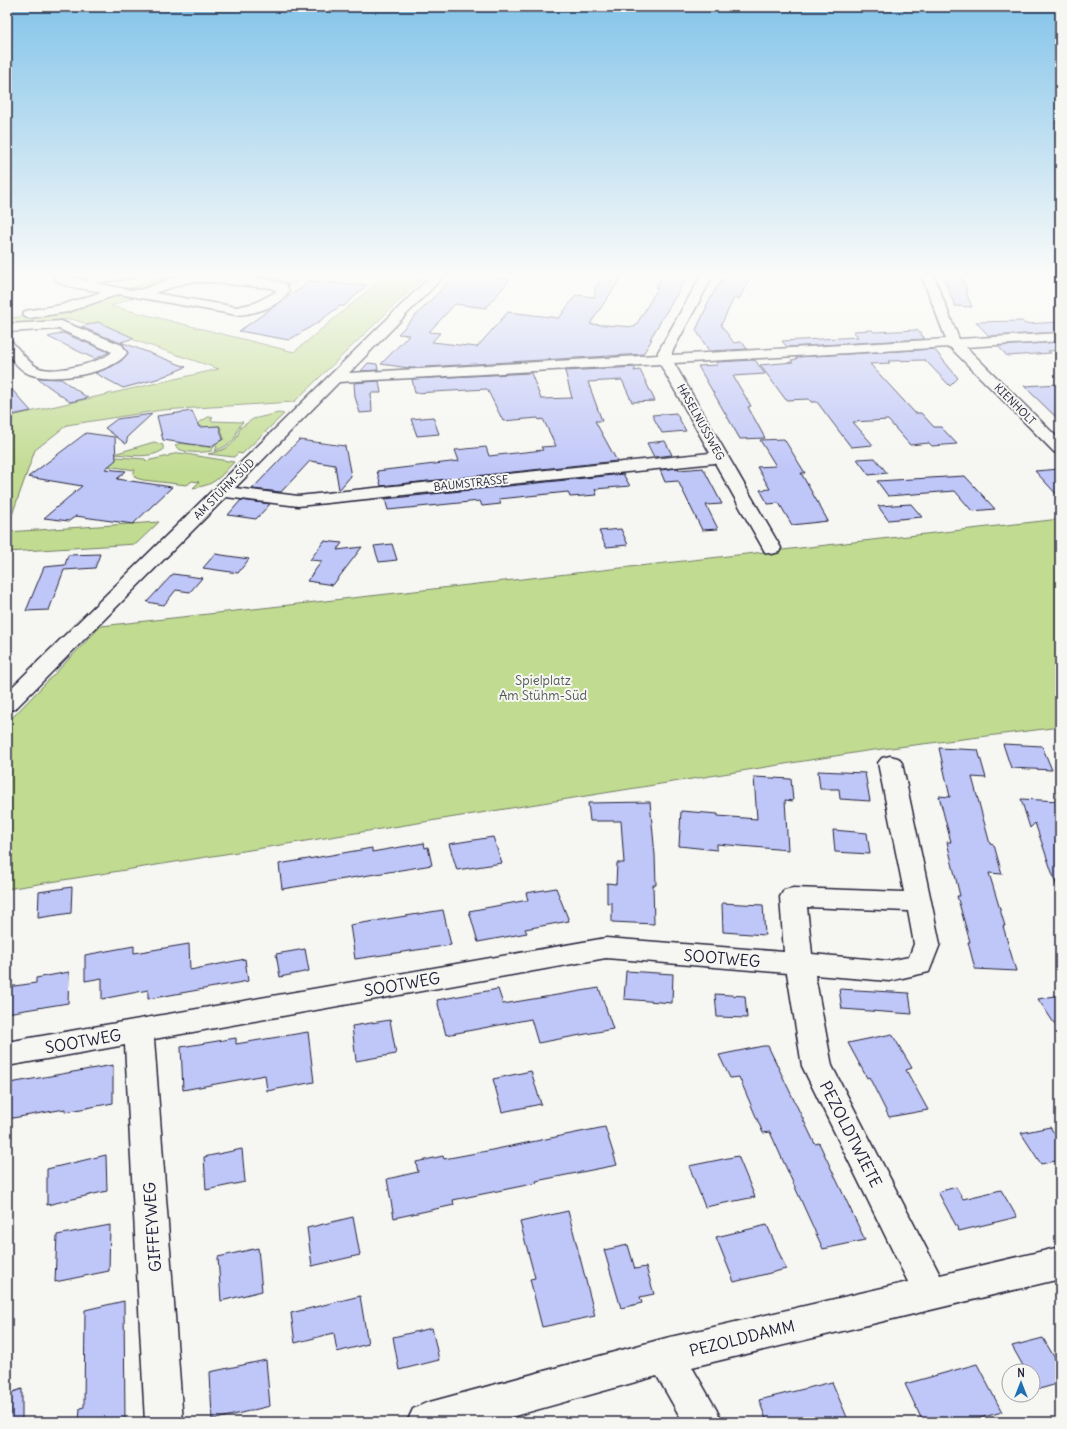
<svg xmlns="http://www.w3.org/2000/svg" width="1067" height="1429" viewBox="0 0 1067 1429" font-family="Delius,sans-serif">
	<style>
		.green { fill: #c1db91; stroke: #727e66 }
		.building { fill: #bfc6f8; stroke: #22223b }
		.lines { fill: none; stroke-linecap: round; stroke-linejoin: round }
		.minor-casing { stroke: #22223b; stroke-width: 3 }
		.minor { fill: #f6f6f2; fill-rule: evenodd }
		.labels { text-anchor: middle; stroke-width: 4; stroke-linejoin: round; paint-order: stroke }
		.far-street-label { font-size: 11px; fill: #22223b; stroke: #f6f6f2 }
		.park-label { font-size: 13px; fill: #525a55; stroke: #f6f6f2 }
		.near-street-label { font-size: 16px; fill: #22223b; stroke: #f6f6f2 }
	</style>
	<rect width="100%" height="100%" fill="#f6f6f2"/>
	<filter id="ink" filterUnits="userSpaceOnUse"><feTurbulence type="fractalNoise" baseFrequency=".025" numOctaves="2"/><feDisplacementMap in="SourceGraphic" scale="8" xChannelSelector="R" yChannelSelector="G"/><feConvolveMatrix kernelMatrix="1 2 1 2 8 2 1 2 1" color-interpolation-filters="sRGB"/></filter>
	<g filter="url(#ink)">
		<path class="green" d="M190,274H306L293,284Z
			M388,274H427L294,402L162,410L67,425L35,450L7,529V417L219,369L72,319L7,326V318L54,314L70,311L121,292L139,295L111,306L294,352Z
			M168,275L182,276L140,292L128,289Z
			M278,413L284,414L242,454L238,453L234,457L208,454C225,450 236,446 240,428L253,419Z
			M208,417H213L211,419V421L243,422C237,428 238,430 235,437C232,444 222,448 215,451L217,447L213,445L224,439L220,426L199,427V425L194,426Z
			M154,442L163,445V450C150,459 129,455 114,454Z
			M180,443L209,447H214L211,451C202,453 182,454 175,446Z
			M180,453L234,462C219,478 215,485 193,488L199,482L192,481L187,485L143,480L136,478L133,474L135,470L92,464L102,456L145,459L146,461L169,456V455Z
			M1060,519V727L866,751L7,889V723L101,626Z
			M159,522L136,544L7,552V532Z"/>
		<path class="building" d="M456,274H483L481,276L510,279L486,308L455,304L429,332L440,333L432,342L477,347L508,312L559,318L576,295L595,297V288L603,277L621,278L590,324L635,327L658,288H655L664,274H689L650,339H652L643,354L409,368L381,364L409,335L398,334Z
			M725,274H752L739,299L734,298L721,325L734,343L742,342L747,349L709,351L696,330L707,306H706Z
			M942,274H960L967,289H965L972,307L955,306Z
			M309,281L367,285L344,306H340L317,323L289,340L239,331L298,290H300Z
			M1022,321L1025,324L1060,322V332L989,336L976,322Z
			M98,322L134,338L121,342L186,367L157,379L123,388L95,373L111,367L121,361L128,353L123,344L81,327Z
			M872,330L874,332L917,330L925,339L787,347L782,341L858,337L853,331Z
			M63,333L109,352L95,359L48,337Z
			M1060,342V350L1048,351L1051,353L1007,356L998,346Z
			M934,349L958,378L950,386L925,360L888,361L890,363L870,364L915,413H921L934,427H941L957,444L932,446L929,443L910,445L888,420L853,422L873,445L851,447L817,402H811L809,399L786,400L760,365L793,362L791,360L797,359L796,357Z
			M755,360L765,374L733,376L751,406L748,407L765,438L740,439L698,366L718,365L716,362Z
			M368,363L377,364L378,370L361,371Z
			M636,367L634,371L640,370L655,401L632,402L622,380L588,382L602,421H595L617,461L381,486L377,471L459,461L455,450L486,447L489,456L543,450L541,447L556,446L543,419L539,420L538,418L503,421L487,389L415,393L412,379L531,373L541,399L572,398L565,371Z
			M37,378L61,379L88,398L70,402Z
			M379,381L381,393H371L372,412L360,413L355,397L354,383Z
			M7,384L31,411L12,415L7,409Z
			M1060,384V421L1024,386Z
			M192,411L199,427L219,426L223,439L210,447L163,440L157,416Z
			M676,413L686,431L662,433L652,415Z
			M152,414L128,436L126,444L105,428L117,419Z
			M433,417L439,434L417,436L411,419Z
			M86,433L115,437L116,460L105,469L126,471L117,479L172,487L133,524L76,516L69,521L44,518L82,486L28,477Z
			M784,439L805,473H801L828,521L792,525L779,503L768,504L760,490L770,489L757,467L776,466L760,440Z
			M299,440L345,446L351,476L339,490L335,465L310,461L281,492L252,489Z
			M665,441L672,455L654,457L647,443Z
			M875,458L887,473L869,475L857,459Z
			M678,468L679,470L703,468L722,504L706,505L718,529L702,530L678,481L665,482L660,470Z
			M1060,469V498L1035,471Z
			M623,474L630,486L595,489L597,495L570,497L568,492L499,499L501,504L482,506L480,501L388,510L385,499Z
			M965,476L995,509L972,511L955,491L888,496L877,481Z
			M241,500L270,504L256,519L228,515Z
			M911,504L922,517L888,520L878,506Z
			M621,529L628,545L606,547L599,531Z
			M324,541L342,543L337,550L362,547L333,585L307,581L322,561L310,560Z
			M392,544L397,560L379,562L374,546Z
			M100,554L95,568L64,570L49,610L26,611L44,567L65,565L68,555Z
			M215,554L249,559L238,573L203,568Z
			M173,574L202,578L190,592L176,590L164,605L147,602Z
			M1003,744L1042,746L1052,770L1011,768Z
			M939,748L978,750L986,778L972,777L990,844L994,845L1002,874L989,873L1005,926H1003L1016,971L975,969L968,942H970L957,896H960L947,842H951L939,796L950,797Z
			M818,771L865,773L870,801L840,799L839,789H820Z
			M754,777L791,779L793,801L785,800L788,850L717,844V850L679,846L681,811L718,814V816L757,819Z
			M1021,799L1060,801V889L1058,890L1035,823L1030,828Z
			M650,802L655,855L656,885H653L654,924L612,922V903H607V883L616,884L617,863H624L621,821H590L588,803Z
			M833,830L867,833L870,854L835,852Z
			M493,837L502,863L457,870L449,844Z
			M424,843L425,848L428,847L432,865L282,889L279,864L372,848V852Z
			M72,887L71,913L38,918L39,892Z
			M556,888L569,921L525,929L527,933L478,942L469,911L528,900L526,893Z
			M722,903L763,905L765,935L723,932Z
			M443,910L451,945L355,959L350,925Z
			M189,944L190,970L245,959L248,981L148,999V990L102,999V978L85,981V955L134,946V953Z
			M305,949L309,971L280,977L276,954Z
			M626,971L673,974L672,1003L624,999Z
			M69,972L68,1003L7,1013V987L36,983V978Z
			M599,988L613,1029L538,1043L531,1019L446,1035L437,1000L498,989L503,1004Z
			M839,989L909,993L912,1014L842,1009Z
			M715,994L745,996L747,1018L717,1017Z
			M1060,995V1032L1038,999Z
			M390,1020L396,1054L356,1061L352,1026Z
			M308,1032L314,1082L267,1091L265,1075L183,1090L181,1047L236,1038V1044Z
			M892,1034L912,1068L906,1070L928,1110L889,1117L869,1077L867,1078L848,1043Z
			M763,1046H768L815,1144L819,1143L865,1240L823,1249L770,1132L763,1133L739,1077L730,1078L719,1055Z
			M113,1065V1103L65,1112V1109L7,1119L10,1083Z
			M531,1071L541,1104L502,1112L493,1079Z
			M605,1127L617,1165L536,1181L537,1183L453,1200L454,1205L394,1218L387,1179L418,1172L416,1162L443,1156L444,1159L487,1151Z
			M1050,1127L1060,1142V1160L1041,1164L1021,1133Z
			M242,1149L245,1182L206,1190L204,1157Z
			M106,1155L107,1191L47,1205V1169Z
			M738,1156L755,1197L705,1207L689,1166Z
			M956,1187L963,1199L1001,1190L1017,1217L959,1231L938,1192Z
			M568,1211L595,1316L542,1327L530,1279L535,1278L520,1222Z
			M353,1217L360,1255L312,1266L307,1228Z
			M110,1225L109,1271L55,1282L57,1235Z
			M767,1225L786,1269L734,1282L716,1237Z
			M628,1245L635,1269L646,1267L654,1294L640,1297L642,1303L621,1308L604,1250Z
			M258,1248L262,1291L221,1301L218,1257Z
			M360,1296L368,1344L337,1352L334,1333L295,1343L291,1313Z
			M124,1301L125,1422H79L80,1408L84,1407L85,1310Z
			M432,1328L439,1360L399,1370L393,1337Z
			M1043,1338L1060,1367V1383L1033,1391V1371H1026L1012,1346Z
			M266,1360L270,1406L212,1420L210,1372Z
			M977,1364L1002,1412L966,1422H923L905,1384Z
			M832,1382L849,1422H767L759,1400Z
			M22,1389V1422H7V1394Z"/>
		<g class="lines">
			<g class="minor-casing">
				<path id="minor" d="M56,274H68L67,276L90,282L88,279L90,276L94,275L137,274L135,277L131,278L95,283C106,284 128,291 137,290C149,289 164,280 176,277C202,271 260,276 286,284L289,291C279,307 255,314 237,315L119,294L68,312L30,318L25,317L23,314L25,311L61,305L102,292C90,289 60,288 54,278ZM189,282H208L270,288L277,291L255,303L237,307L154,293Z
					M433,274H446L349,373L658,355V352L702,274H714L672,352V355L946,339L921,274H933L959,339L1060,333V341L966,347L1060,440V454L1054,452L950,347L674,363L781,548L779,552L772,554L765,552L715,463L298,506L226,497L15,709L7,711V692ZM660,364L710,453L298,496L235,488L339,382Z
					M61,321L122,345L127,353C113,374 52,383 29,374C20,370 13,361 7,353V341L12,342C20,350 28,363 39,368C54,374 100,363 112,352L59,329L7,332V324Z
					M890,756L898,758L902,763L940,944L929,972L889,981L815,975L832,1066L940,1275L1060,1247V1279L692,1367L716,1409L722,1422H683L657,1376L493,1422H407L413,1409L426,1403L666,1338L908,1282L802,1066L787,973L606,958L154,1039L183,1422H145L125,1045L7,1066V1042L606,938L784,952L780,897L784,890L793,888L904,892L878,763L882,758ZM807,907L908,911L914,944L909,957L889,961L812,954Z"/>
			</g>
			<use href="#minor" class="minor"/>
		</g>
	</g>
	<linearGradient id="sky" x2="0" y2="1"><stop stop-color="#84c4ea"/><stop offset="0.58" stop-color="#fbfbf9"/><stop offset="1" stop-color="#fbfbf9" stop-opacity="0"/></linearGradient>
	<rect width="1067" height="474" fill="url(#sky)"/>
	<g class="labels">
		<g class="far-street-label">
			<text transform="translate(1015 404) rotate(45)" y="4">KIENHOLT</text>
			<text transform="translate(701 422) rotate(61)" y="4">HASELNUSSWEG</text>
			<text transform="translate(471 483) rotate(-6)" y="4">BAUMSTRASSE</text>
			<text transform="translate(224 489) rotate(-45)" y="4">AM STÜHM-SÜD</text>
		</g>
		<g class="park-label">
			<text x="543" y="685">Spielplatz<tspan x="543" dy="15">Am Stühm-Süd</tspan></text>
		</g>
		<g class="near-street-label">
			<text transform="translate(722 958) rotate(5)" y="6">SOOTWEG</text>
			<text transform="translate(402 984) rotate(-10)" y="6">SOOTWEG</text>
			<text transform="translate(83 1041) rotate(-10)" y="6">SOOTWEG</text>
			<text transform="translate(851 1134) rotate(63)" y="6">PEZOLDTWIETE</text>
			<text transform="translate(152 1227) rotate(-94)" y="6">GIFFEYWEG</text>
			<text transform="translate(742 1338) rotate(-14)" y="6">PEZOLDDAMM</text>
		</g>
	</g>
	<rect width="1067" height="1429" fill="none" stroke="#f6f6f2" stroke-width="24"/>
	<rect x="12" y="12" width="1043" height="1405" fill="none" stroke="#22223b" stroke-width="1.5" filter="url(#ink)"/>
	<g transform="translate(1021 1383)"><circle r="19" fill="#f6f6f2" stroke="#a1a1a9"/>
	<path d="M0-3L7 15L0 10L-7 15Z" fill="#1f6fb2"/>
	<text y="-6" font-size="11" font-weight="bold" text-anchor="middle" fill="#22223b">N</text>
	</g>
</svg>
